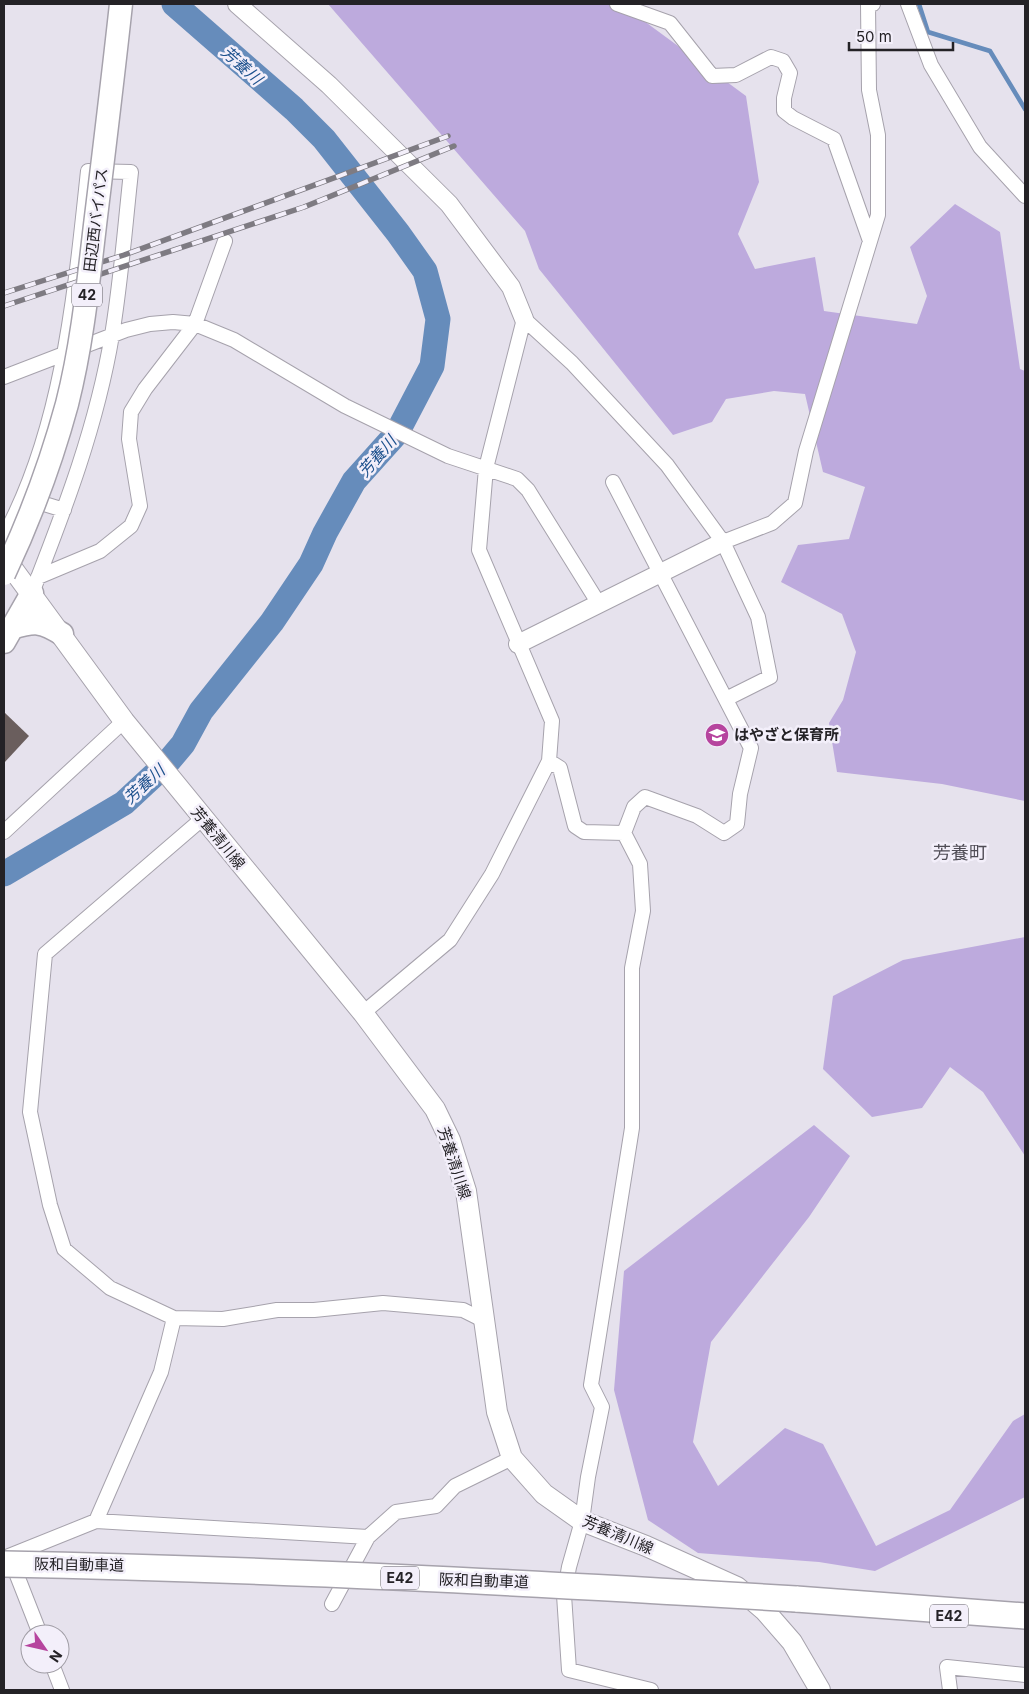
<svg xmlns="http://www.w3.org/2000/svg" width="1029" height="1694" viewBox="0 0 1029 1694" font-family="Inter,'Noto Sans JP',sans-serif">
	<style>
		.green { fill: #bdaadd }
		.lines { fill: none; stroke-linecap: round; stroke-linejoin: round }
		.stream { stroke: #668cbb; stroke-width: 4.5 }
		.river { stroke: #668cbb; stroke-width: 25 }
		.building { fill: #6a5e5d }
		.minor-casing { stroke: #a6a2ac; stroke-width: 16 }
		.tertiary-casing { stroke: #a6a2ac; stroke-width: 20 }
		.secondary-casing { stroke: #a6a2ac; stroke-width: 22 }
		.trunk-casing { stroke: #a6a2ac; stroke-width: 25 }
		.motorway-casing { stroke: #a6a2ac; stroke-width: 28 }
		.minor { stroke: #fff; stroke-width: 14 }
		.tertiary { stroke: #fff; stroke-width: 18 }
		.secondary { stroke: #fff; stroke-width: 20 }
		.trunk { stroke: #fff; stroke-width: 22 }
		.motorway { stroke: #fff; stroke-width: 25 }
		.rail-casing { stroke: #7e7b82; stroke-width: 5.5 }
		.rail { stroke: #f3effa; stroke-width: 4; stroke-dasharray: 11; stroke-linecap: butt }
		.trunk-bridge-casing { stroke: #a6a2ac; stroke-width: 25; stroke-linecap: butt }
		.motorway-bridge-casing { stroke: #a6a2ac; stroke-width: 28; stroke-linecap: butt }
		.trunk-bridge { stroke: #fff; stroke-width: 22 }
		.motorway-bridge { stroke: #fff; stroke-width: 25 }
		.labels { text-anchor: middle; stroke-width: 5; stroke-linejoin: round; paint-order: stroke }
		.shield { fill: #f3effa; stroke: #626066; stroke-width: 1 }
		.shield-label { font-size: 14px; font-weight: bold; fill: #242226 }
		.street-label { font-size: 15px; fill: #242226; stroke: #f3effa }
		.poi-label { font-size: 15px; font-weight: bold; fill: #242226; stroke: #f3effa; text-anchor: start }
		.water-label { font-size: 16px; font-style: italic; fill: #1d518d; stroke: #f3effa }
		.quarter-label { font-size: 18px; fill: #4f4c55; stroke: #f3effa }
	</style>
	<rect width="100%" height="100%" fill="#e6e2ed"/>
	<path class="green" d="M328,4H621L746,96L759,182L738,234L755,269L815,257L824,311L917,324L927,296L910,247L955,204L1000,232L1020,369L1025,371V801L942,784L837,772L829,723L843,700L856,652L842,614L781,582L798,545L849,539L865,487L823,472L805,394L774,391L726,399L712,422L673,435L539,269L525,231Z
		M1025,937V1156L983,1092L950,1067L922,1108L872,1117L823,1069L833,996L903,960Z
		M814,1125L850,1156L809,1217L711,1342L693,1442L718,1486L785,1428L823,1444L876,1546L950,1510L1013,1421L1025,1414V1497L875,1571L819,1562L698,1553L648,1520L614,1390L624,1271Z"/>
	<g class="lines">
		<path class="stream" d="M919,4L928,32L990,51L1025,109"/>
		<path class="river" d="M4,874L124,803L167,763L183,744L201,711L272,622L311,564L325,533L354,481L397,433L432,366L438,319L425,271L398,233L324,139L294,109L174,4"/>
	</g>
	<path class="building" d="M4,712L29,736L4,763Z"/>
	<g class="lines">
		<g class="minor-casing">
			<path id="minor" d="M617,4L670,23L712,76L736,75L771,57L783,61L790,73L784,98V111L793,118L834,139L870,241
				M908,4L931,65L980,147L1025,196
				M4,377L126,330L150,324L173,322L195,324L234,340L345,406L448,456L517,479L528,490L599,604
				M613,482L751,748L740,794L737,824L724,833L697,816L645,797L634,807L624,833L640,864L643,911L632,968V1128L591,1385L602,1407L588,1477L582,1521L569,1567L564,1595L569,1670L651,1690
				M31,494L41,503L64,510
				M4,536C63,428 75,292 88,171L131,172C125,226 121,281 112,335C97,425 65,509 32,593
				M723,542L772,523L795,503L806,451L878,215V135L869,90L868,5L873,4
				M38,577L100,551L131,526L140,506L129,439L131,412L145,389L195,324L225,241
				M549,761L560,768L575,826L584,832L624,833
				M202,819L45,954L30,1112L50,1205L64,1249L110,1288L174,1318L223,1319L277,1310H314L383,1303L463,1310L483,1320
				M4,832L124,721
				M363,1013L450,940L492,874L549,761L552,721L479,550L486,468L524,319L572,363L667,465L723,542L758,617L770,677L726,699
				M96,1521L161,1372L174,1318
				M4,1558L96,1521L368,1537
				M11,1560L40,1634
				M332,1604L368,1537L396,1512L436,1506L455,1486L512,1458
				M52,1664L62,1690
				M950,1690L947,1667L1025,1675"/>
		</g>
		<g class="tertiary-casing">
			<path id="tertiary" d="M237,4L329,85L449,204L511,287L524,319
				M518,644L723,542"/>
		</g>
		<g class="secondary-casing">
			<path id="secondary" d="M4,557L124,721L363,1013L435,1109L450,1140L466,1191L497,1412L512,1458L544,1494L582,1521L646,1546L737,1587L765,1611L792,1642L820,1690"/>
		</g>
		<g class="trunk-casing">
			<path id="trunk" d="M12,628C35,621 41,621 62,634
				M4,642L32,593"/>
		</g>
		<g class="motorway-casing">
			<path id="motorway" d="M796,1599L1025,1616"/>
		</g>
		<use href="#minor" class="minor"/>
		<use href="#tertiary" class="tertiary"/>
		<use href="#secondary" class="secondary"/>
		<use href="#trunk" class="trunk"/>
		<use href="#motorway" class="motorway"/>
		<g class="rail-casing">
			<path id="rail" d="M4,293L124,255L448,136
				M4,306L304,207L454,146"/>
		</g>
		<use href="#rail" class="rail"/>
		<g class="trunk-bridge-casing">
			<path id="trunk-bridge" d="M4,574C30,519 51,463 67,404C82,345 88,285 95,225C104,151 113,78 121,4"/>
		</g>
		<g class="motorway-bridge-casing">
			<path id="motorway-bridge" d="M4,1564C268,1569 532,1583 796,1599"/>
		</g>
		<use href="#trunk-bridge" class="trunk-bridge"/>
		<use href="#motorway-bridge" class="motorway-bridge"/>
	</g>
	<defs>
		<g id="school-disc" transform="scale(1.25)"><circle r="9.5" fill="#b6449e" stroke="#f3effa"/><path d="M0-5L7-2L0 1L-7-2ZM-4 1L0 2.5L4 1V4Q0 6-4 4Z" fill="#fff"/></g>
	</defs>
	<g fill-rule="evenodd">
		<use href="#school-disc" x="717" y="735"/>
	</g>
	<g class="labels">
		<g class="shield">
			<rect x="72" y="283.5" width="30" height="23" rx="4"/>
			<rect x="381" y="1566.5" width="38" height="23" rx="4"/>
			<rect x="930" y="1604.5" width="38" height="23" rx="4"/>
		</g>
		<g class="shield-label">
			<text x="87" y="300">42</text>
			<text x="400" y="1583">E42</text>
			<text x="949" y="1621">E42</text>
		</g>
		<g class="street-label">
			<text transform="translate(96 220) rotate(-83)" y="5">田辺西バイパス</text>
			<text transform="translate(218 838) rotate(51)" y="5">芳養清川線</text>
			<text transform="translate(454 1163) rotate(72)" y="5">芳養清川線</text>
			<text transform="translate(618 1535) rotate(23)" y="5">芳養清川線</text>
			<text transform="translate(79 1565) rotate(1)" y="5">阪和自動車道</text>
			<text transform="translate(484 1581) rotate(2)" y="5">阪和自動車道</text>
		</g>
		<g class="poi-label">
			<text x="734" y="740">はやざと保育所</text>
		</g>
		<g class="water-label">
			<text transform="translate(242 65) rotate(42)" y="6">芳養川</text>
			<text transform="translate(377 456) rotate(-49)" y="6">芳養川</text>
			<text transform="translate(144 784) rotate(-42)" y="6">芳養川</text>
		</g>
		<g class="quarter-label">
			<text x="960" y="859">芳養町</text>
		</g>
	</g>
	<rect width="1029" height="1694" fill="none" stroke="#242226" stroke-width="10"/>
	<g transform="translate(45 1649) rotate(124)"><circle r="24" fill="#f3effa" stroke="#a09da5"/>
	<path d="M0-4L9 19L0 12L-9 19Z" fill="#b6449e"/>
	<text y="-8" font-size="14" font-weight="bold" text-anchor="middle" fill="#242226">N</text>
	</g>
	<path d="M849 42v8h104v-8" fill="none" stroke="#242226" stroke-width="2.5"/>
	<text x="856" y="42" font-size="15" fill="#242226" stroke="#f3effa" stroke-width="4" paint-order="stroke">50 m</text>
</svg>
